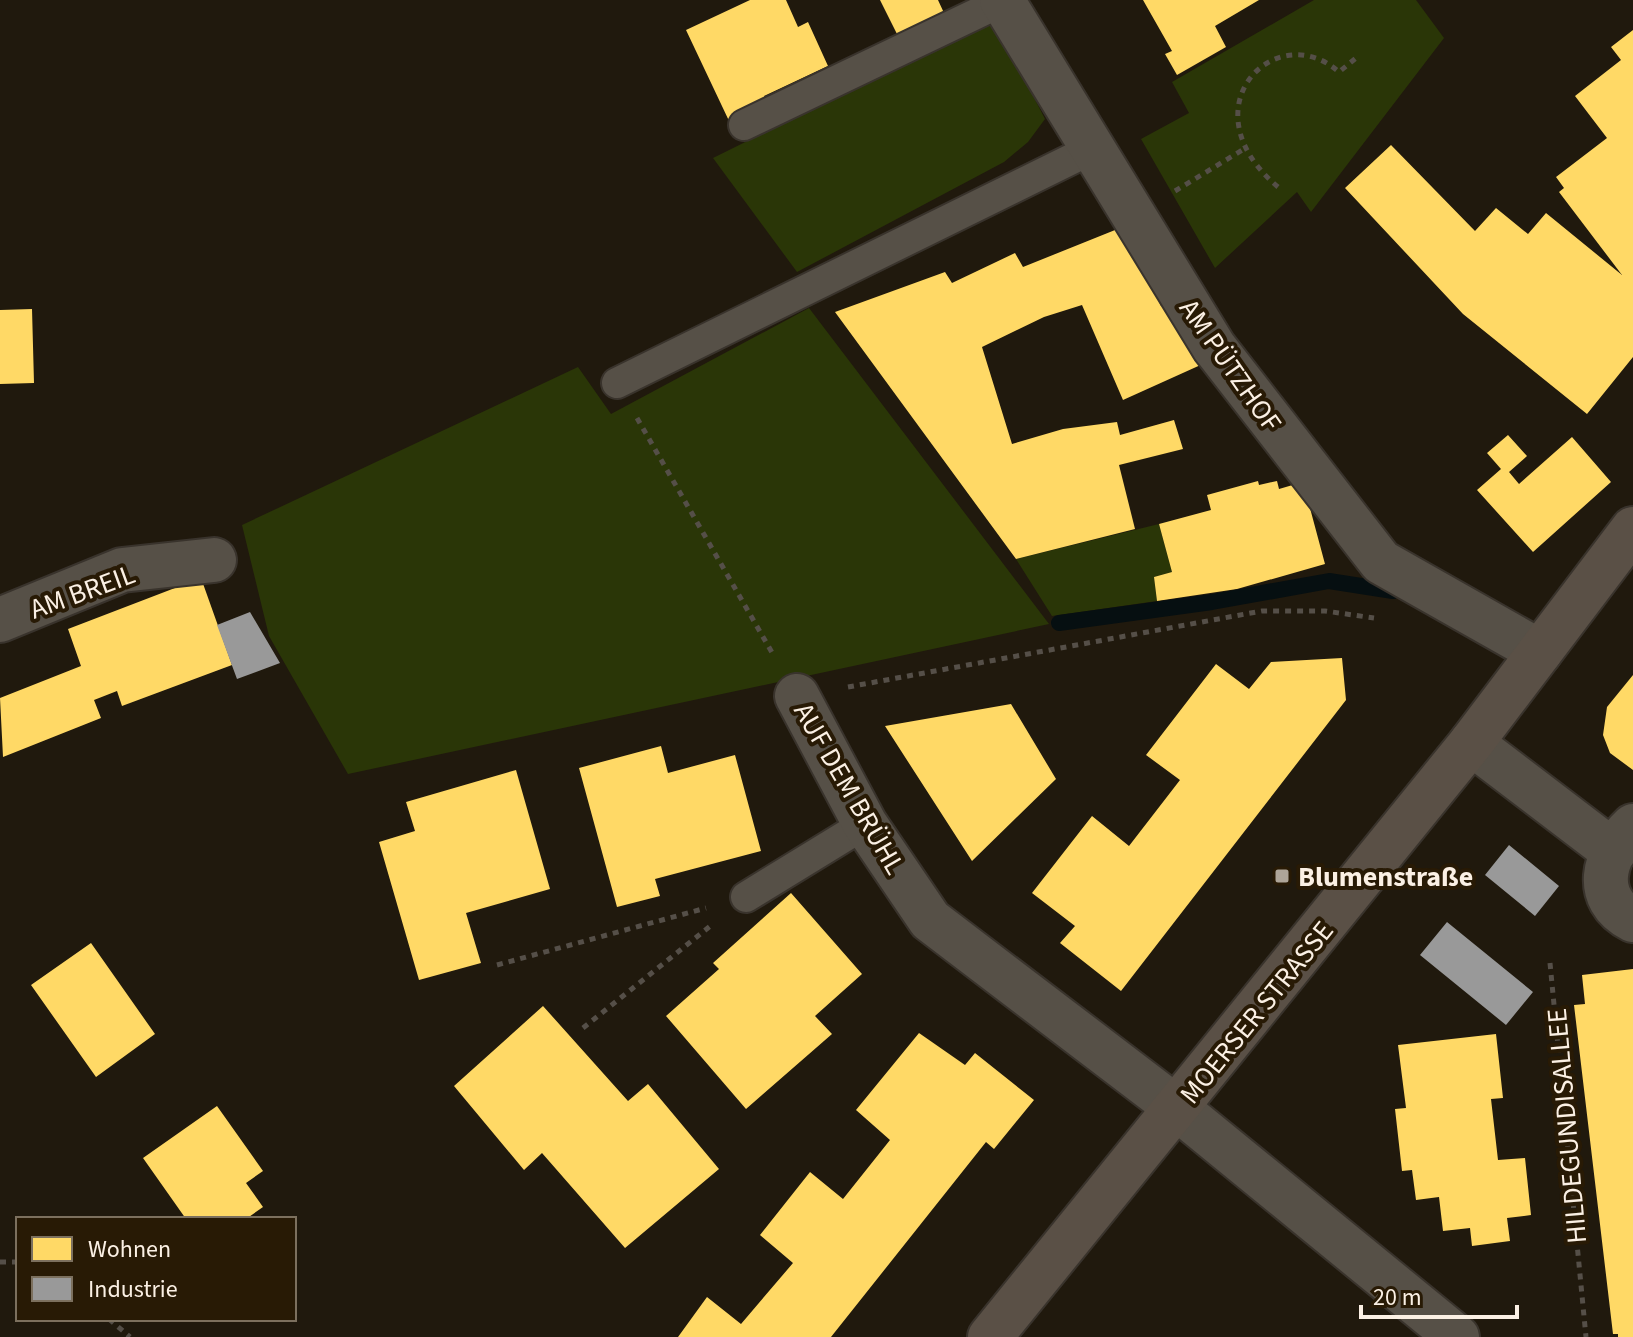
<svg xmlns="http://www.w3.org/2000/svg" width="1633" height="1337" viewBox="0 0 1633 1337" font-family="'Source Sans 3',sans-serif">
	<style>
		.green { fill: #2a3607 }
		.homes { fill: #ffd966 }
		.industry { fill: #999 }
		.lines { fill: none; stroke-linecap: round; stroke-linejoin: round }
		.stream { stroke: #060f11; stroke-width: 16 }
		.lane-casing { stroke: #39332c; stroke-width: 34 }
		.street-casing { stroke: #39332c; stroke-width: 48 }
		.secondary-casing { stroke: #39332c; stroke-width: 48 }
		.path { stroke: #554f48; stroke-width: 5; stroke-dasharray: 6 6; stroke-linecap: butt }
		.lane { stroke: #565047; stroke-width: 30 }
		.street { stroke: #565047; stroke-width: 44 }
		.secondary { stroke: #5a5046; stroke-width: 44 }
		.poi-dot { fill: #aea599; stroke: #281a05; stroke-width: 3 }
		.labels { text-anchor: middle; stroke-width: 8; stroke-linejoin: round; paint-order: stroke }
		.street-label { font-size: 28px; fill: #fbf0e4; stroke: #281a05 }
		.poi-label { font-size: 28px; font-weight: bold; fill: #fbf0e4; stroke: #281a05; text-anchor: start }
	</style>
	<rect width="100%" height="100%" fill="#20190d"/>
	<path class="green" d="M1314,0H1416L1444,38L1311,212L1297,192L1215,268L1141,139L1189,113L1172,82Z
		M994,19L1045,119L1028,142L1004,162L797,272L713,158Z
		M809,308L1049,624L348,774L269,636L242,525L578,367L611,414Z
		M1159,524L1172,572L1154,577L1157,601L1052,616L1016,559Z"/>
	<path class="homes" d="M750,0H786L798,27L808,22L828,66L764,96L768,105L730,123L686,30Z
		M880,0H938L944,13L897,34Z
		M1143,0H1259L1215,26L1226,47L1177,75L1165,54L1172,51Z
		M1633,30V357L1587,414L1463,314L1345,188L1391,145L1475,231L1496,208L1528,234L1546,213L1622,275L1559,192L1564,188L1556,177L1607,138L1575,96L1621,60L1611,47Z
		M1125,226L1161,306L1167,303L1205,363L1123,400L1082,305L1044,317L982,347L1012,444L1063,429L1117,422L1120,435L1174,420L1183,449L1119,465L1135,529L1016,559L835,312L945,272L952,283L1015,253L1023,267Z
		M32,309L34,383L0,384V310Z
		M1508,435L1527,456L1509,472L1519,484L1572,437L1611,482L1533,552L1477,490L1501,469L1487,453Z
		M1258,481L1259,485L1277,481L1279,489L1303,482L1325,564L1237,589L1157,601L1154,577L1172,572L1159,524L1211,510L1207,495Z
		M201,578L232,665L122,706L117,691L94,700L101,718L3,757L0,698L81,666L68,629Z
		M1342,658L1346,700L1121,991L1060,943L1075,926L1032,893L1092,816L1129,846L1180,780L1146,755L1216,664L1249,689L1271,662Z
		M1633,675V770L1610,753L1603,735L1607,707Z
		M1011,704L1056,779L972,861L885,726Z
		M661,746L668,773L735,755L761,851L655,879L660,896L617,907L579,768Z
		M516,770L550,889L466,913L481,963L419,980L379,842L415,831L406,802Z
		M791,893L862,974L815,1016L832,1034L746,1109L666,1016L719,969L713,963Z
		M91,943L155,1034L96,1077L31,985Z
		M1633,969V1337H1618V1334H1613L1574,1005L1585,1004L1582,975Z
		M543,1006L628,1101L648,1084L719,1169L625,1248L542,1153L524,1170L454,1086Z
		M919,1033L965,1065L975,1053L1034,1100L994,1149L986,1142L831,1337H678L707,1297L741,1324L793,1263L760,1235L810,1172L843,1199L890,1140L856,1110Z
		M1496,1034L1503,1098L1491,1099L1498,1160L1525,1158L1531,1215L1507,1218L1510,1241L1472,1246L1470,1228L1443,1231L1439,1197L1416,1200L1412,1170L1402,1171L1395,1109L1406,1108L1398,1045Z
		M217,1106L263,1171L246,1183L263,1207L246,1219H186L143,1158Z"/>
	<path class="industry" d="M250,612L280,663L237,679L217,625Z
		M1509,845L1559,886L1535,916L1485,875Z
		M1447,922L1533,992L1506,1025L1420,955Z"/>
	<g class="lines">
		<path class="stream" d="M1059,623L1212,602L1329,581L1393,591"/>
		<g class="lane-casing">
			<path id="lane" d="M744,125L1003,1
				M617,383L1092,149
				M746,897L865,824"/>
		</g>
		<g class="street-casing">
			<path id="street" d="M1002,0L1214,347L1381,562L1540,652
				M0,620L122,570L214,560
				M797,696L865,824L930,920L1178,1109L1457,1337
				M1471,743L1614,852
				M1633,826C1603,854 1591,899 1633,920"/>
		</g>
		<g class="secondary-casing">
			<path id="secondary" d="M990,1337L1471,743L1633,529"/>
		</g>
		<path class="path" d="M1278,187C1184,108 1276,16 1339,72L1356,58
			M1175,191L1244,149
			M637,418L774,656
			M848,687L1262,611H1325L1374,618
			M1550,963L1586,1337
			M497,965L706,908
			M583,1028L714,923
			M0,1262H18
			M109,1319L130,1337"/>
		<use href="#lane" class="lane"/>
		<use href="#street" class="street"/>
		<use href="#secondary" class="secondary"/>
	</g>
	<rect class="poi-dot" x="1274" y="868" width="16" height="16" rx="4"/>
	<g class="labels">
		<g class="street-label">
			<text transform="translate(1231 365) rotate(55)" y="10">AM PÜTZHOF</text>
			<text transform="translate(82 591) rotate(-20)" y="10">AM BREIL</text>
			<text transform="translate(850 788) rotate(60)" y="10">AUF DEM BRÜHL</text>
			<text transform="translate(1256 1012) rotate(-51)" y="10">MOERSER STRASSE</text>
			<text transform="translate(1566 1126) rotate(-95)" y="10">HILDEGUNDISALLEE</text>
		</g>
		<g class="poi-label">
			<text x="1298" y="886">Blumenstraße</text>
		</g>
	</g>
	<rect x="16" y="1217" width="280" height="104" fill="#281a05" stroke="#7c705e" stroke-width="2"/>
	<rect x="32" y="1237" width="40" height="24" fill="#ffd966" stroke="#7c705e" stroke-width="2"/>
	<text x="88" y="1257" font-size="24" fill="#fbf0e4">Wohnen</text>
	<rect x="32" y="1277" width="40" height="24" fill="#999999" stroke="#7c705e" stroke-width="2"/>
	<text x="88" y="1297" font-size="24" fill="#fbf0e4">Industrie</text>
	<path d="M1361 1305v12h156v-12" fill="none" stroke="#fbf0e4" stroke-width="4"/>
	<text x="1373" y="1305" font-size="24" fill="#fbf0e4" stroke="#281a05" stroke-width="6" paint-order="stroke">20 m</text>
</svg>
